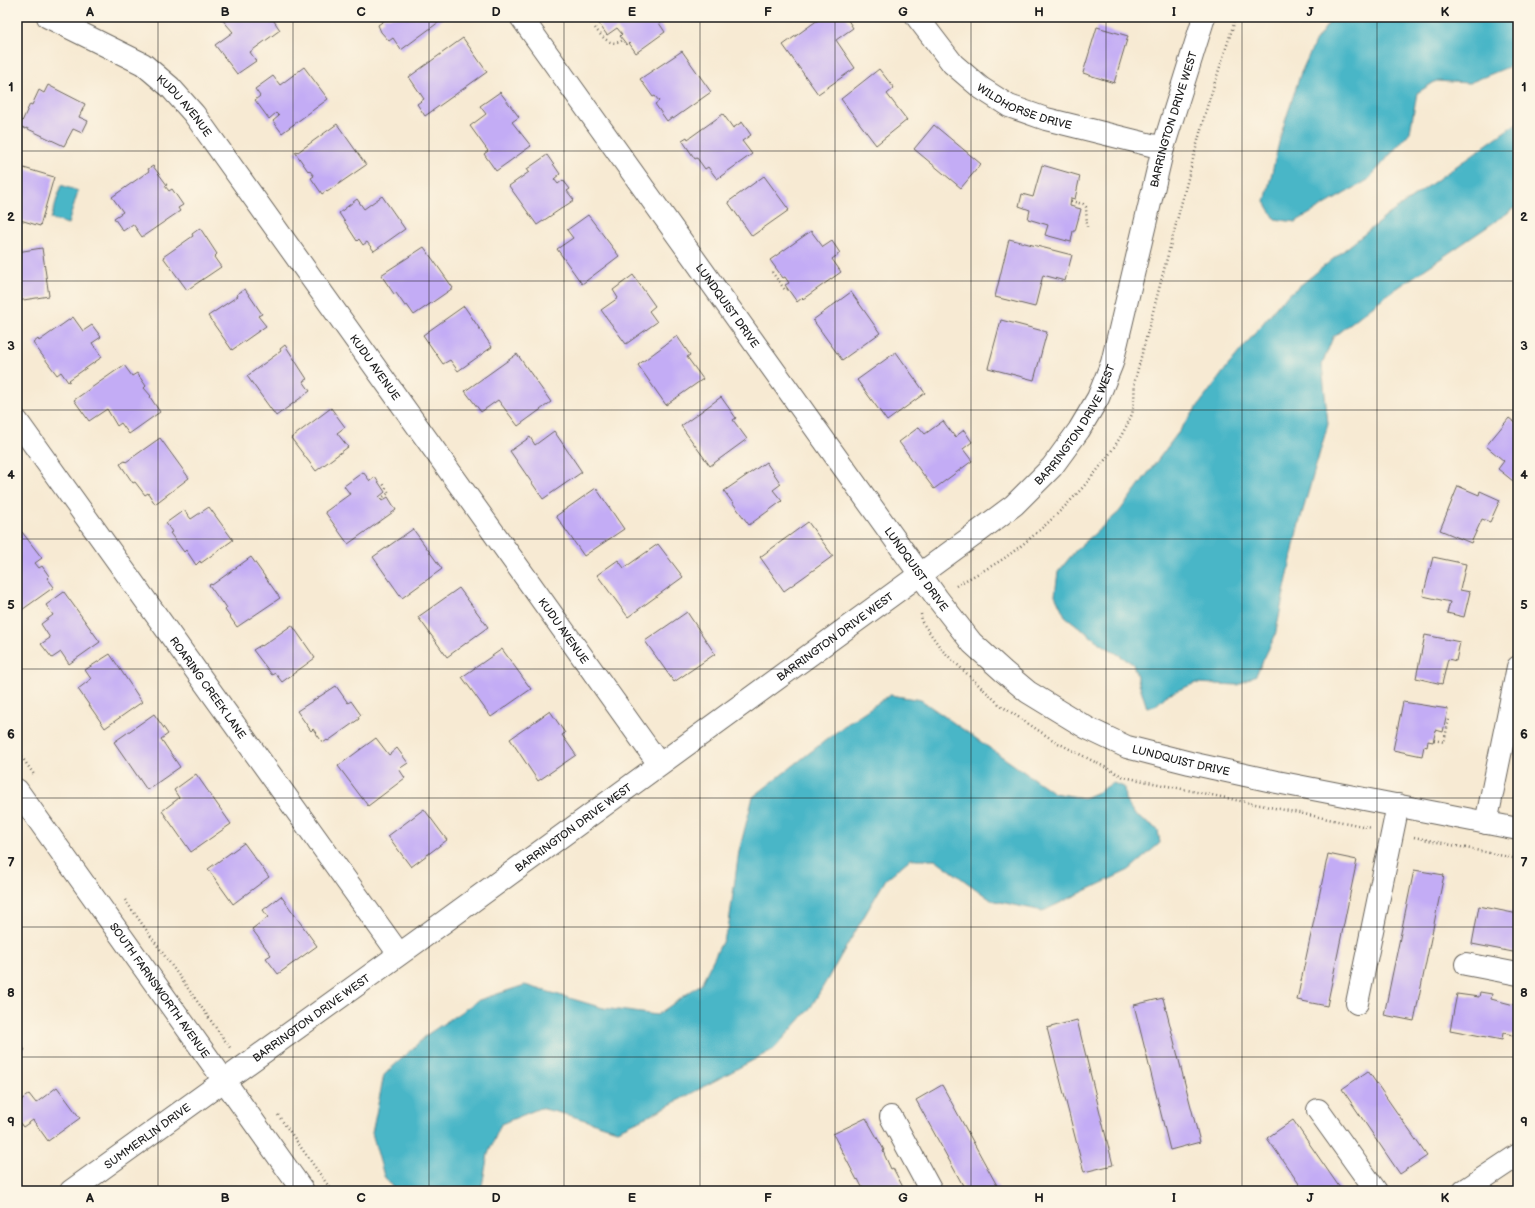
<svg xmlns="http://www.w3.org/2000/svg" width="1535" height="1208" viewBox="0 0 1535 1208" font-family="'Balsamiq Sans',sans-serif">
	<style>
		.water { fill: #4ab6c7; stroke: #336972 }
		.building { fill: #c3acf5 }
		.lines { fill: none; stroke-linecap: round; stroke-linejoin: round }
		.minor-casing { stroke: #69645c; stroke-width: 24 }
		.path { stroke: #69645c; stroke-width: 2.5; stroke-dasharray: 1 3; stroke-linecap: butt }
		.minor { stroke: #fff; stroke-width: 22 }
		.grid { fill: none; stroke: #1c1c1c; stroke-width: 1; stroke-opacity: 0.55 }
		.labels { text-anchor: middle; stroke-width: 4; stroke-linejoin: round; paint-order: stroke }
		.street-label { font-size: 11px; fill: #1c1c1c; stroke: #fcf5e5 }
		.neatline { fill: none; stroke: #1c1c1c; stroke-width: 1.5 }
		.grid-label { font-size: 13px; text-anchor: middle; font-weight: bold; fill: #1c1c1c }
	</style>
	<rect width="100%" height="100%" fill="#fcf5e5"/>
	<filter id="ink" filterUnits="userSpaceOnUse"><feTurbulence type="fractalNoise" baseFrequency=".025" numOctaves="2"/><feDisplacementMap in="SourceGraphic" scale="8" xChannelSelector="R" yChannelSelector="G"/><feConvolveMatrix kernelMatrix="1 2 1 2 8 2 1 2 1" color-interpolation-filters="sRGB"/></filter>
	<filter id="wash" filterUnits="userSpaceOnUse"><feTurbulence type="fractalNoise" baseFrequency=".012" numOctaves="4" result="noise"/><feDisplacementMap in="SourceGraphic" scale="16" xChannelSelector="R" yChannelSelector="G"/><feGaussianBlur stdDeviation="0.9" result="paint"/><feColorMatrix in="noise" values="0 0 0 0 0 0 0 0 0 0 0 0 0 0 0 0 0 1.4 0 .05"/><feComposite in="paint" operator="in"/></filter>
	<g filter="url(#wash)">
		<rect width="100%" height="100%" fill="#f7ead3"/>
		<path class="water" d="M1333,17H1518V61L1513,65L1469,83L1436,81L1417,93L1410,132L1368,180L1295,222L1275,219L1265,202L1281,134L1300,75L1315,42Z
			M1518,122V206L1384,297L1333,337L1322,365L1328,424L1297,531L1275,636L1256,675L1238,685L1196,683L1168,694L1155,706L1147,708L1133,664L1097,641L1065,616L1055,595L1058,572L1076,550L1119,512L1227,367L1282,300L1388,215Z
			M61,185L78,191L68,224L51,219Z
			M890,695L921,700L1054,793L1084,798L1098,792L1113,783L1124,787L1125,800L1135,815L1158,830L1160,843L1129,870L1043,911L991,900L935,859H910L886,879L811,1007L774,1049L649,1116L617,1130L572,1116L540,1108L501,1124L488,1154L481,1191H395L384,1176L372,1133L384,1075L428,1034L479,1000L525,985L603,1008L657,1015L701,984L728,930L739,851L753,797L849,722Z"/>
		<g id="blocks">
			<path class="building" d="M220,17H273L272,18L280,30L250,52L256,61L237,74L215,45L233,32Z
				M382,17H442L443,19L401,50L393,38L389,41L381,32L378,25L385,20Z
				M594,17H661L663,20L659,23L665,32L636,53L629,43L627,45L620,36L622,34L617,28L607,35Z
				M822,17H846L853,28L836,40L855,68L818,94L783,45Z
				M1097,27L1128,36L1114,83L1083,73Z
				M463,38L487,72L425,116L417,104L424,99L409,77Z
				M682,51L711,92L673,119L672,117L667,121L655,104L659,101L655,96L653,97L640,79Z
				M304,67L328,99L282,133L273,121L279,116L276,113L269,119L255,100L260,96L255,89L273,76L280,85Z
				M879,69L894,88L887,94L907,120L876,145L841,99Z
				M48,85L85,104L79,117L88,121L82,133L73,129L64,146L26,128V129L20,126L30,104L32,105L39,90L44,93Z
				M500,92L519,117L512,122L531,146L496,171L484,154L488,151L470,126L486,114L480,106Z
				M723,114L733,128L742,122L751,135L742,141L752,154L717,179L708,167L705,169L697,158L695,159L682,140L687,137L688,139Z
				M337,124L366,165L327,192L326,191L322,194L311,178L314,176L309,170L308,171L295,152L297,151L298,152Z
				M934,125L981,164L961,188L914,149Z
				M547,155L560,174L554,179L558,184L563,180L570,189L567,191L574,200L537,225L509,186L529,172L527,169Z
				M1042,165L1080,176L1075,199L1071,198L1070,206L1081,209L1075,231H1073L1071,242L1045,235L1048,225L1028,219L1030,210L1019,206L1022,194L1033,197Z
				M17,166L54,177L40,226L17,219Z
				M153,166L167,185L165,186L169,191L172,189L183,205L178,208L180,211L142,237L133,224L123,231L114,218L123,212L112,197L149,171L148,169Z
				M764,176L789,210L752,236L728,202Z
				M382,196L405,229L374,251L367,242L363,245L359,239L357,241L339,213L357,199L364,209Z
				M588,215L619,256L582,284L557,249L573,238L567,230Z
				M200,228L217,254L214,257L221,267L187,290L163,257L193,236L192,234Z
				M811,231L823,247L832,241L840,253L832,259L841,272L803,299L802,298L797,302L785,285L789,283L785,277L783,278L770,260Z
				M1009,239L1072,255L1065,281L1043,275L1035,307L995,297Z
				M424,247L453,288L414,315L407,305L405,306L396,293L394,294L381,275Z
				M42,248L49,296L17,301V252Z
				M633,275L655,306L649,311L657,322L626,344L601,310L618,298L613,290Z
				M245,289L262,314L258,316L266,326L232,350L208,316L238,296L237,294Z
				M851,292L880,333L842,360L813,320Z
				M464,306L492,347L458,371L450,360L443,364L423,335Z
				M73,317L83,331L92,325L101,337L92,343L102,357L69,380L70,381L68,382L61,372L57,375L33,343L38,339L39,341Z
				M1001,320L1047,332L1034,380L988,368Z
				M677,336L690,355L687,357L703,379L666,405L638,365Z
				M285,345L307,379L303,381L310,391L276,416L247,376L281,351L280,349Z
				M896,352L925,393L887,421L857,380Z
				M517,354L551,402L518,426L498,400L481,412L465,391Z
				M124,365L132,376L137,373L146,386L144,388L151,396L150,397L160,412L129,434L121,423L117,426L107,409L89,421L74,400Z
				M721,397L736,418L733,420L747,439L710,466L681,426Z
				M331,408L345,427L337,433L348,447L316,471L291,438Z
				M1509,418L1518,425V475L1513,481L1498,469L1504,461L1486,446Z
				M943,421L955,437L964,430L972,442L963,449L972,461L934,489L899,442L919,427L925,434Z
				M554,431L582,472L543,499L510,451L530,437L535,445Z
				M160,438L189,478L155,504L148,493L145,495L135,482L133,483L120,464L125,461L126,462Z
				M766,462L781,484L773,490L782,501L749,525L724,491Z
				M363,472L370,481L375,477L385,492L379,497L382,501L388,497L396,510L348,544L325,512L350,494L344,486Z
				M1458,486L1479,495L1480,491L1500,500L1490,522L1482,519L1471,543L1440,530Z
				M596,488L624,529L584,556L556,516Z
				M209,507L233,540L201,563L200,561L196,565L186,550L184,552L170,533L172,532L166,523L184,510L191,519Z
				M808,522L833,556L784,591L760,557Z
				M413,529L442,569L402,598L373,557Z
				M22,532L42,558L35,563L39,568L42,566L49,576L47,578L54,587L19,612L17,610V536Z
				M658,544L683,577L628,617L597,575L618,560L624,568Z
				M251,557L280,598L237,627L225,610L227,608L223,602L222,603L209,585L211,584L212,585Z
				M1433,557L1466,564L1460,590L1470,592L1464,617L1447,613L1450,602L1423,596Z
				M459,588L488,627L447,657L418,617Z
				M64,592L100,642L69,664L61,652L52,658L41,644L50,638L41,624L53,615L46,605Z
				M687,612L715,654L674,682L645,641Z
				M292,625L315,658L282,682L275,673L272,675L253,650L261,645L262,646Z
				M1425,635L1460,642L1456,661L1448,659L1442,684L1416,678Z
				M502,649L531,689L491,717L462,677Z
				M110,654L142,702L105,728L78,689L91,679L85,670Z
				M336,686L348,703L351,701L361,715L358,717L359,719L328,741L327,740L323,743L313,729L311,731L297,711Z
				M1403,702L1448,709L1443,732L1436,730L1433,742L1428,741L1427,747L1424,746L1422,756L1393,750Z
				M550,711L565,733L562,735L576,755L538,781L510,739Z
				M154,714L168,734L161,739L180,767L147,790L114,742Z
				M376,738L389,755L397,748L408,763L399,769L405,778L368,806L338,766Z
				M196,774L231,824L191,852L162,811L179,798L174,790Z
				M424,809L447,840L411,867L388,836Z
				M244,843L269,877L233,904L208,869Z
				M1328,854L1357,860L1327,1006L1297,1000Z
				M1414,870L1444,875L1414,1021L1384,1015Z
				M281,896L317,946L278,974L266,958L271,955L252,929L268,917L263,910Z
				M1479,906L1518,914V953L1472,944Z
				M1480,992L1492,994L1491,999L1518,1006V1036L1503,1033L1502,1040L1450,1030L1457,994L1479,997Z
				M1163,998L1200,1142L1170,1150L1134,1005Z
				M1077,1020L1113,1165L1084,1172L1047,1028Z
				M17,1039L25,1050L17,1056Z
				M1368,1071L1427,1156L1400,1174L1342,1089Z
				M942,1085L1000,1191H966L916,1100Z
				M57,1087L80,1118L48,1141L33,1120L23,1127L17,1119V1103L29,1094L36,1103Z
				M866,1118L884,1150L883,1151L885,1156L891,1169L893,1168L905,1191H864L858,1179L857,1180L833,1134Z
				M1293,1120L1342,1191H1304L1267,1138Z"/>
		</g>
	</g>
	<g filter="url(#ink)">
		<use href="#blocks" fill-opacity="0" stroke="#69645c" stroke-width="1"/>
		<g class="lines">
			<g class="minor-casing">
				<g id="minor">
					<path id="s1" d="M48,17L143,64L170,87L194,114L659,764"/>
					<path id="s2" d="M521,17L937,598L972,643L1003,671L1028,692L1087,728L1127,747L1190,763L1277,782L1518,829"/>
					<path id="s3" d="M917,17L953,64L981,88L1009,106L1046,119L1163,148"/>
					<path id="s4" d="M17,421L399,954"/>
					<path id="s5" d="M17,790L303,1191"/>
					<path d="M1486,823L1518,667"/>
					<path d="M1466,964L1518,974"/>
					<path d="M1357,1003L1398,805"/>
					<path d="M1318,1110L1376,1191"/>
					<path d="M891,1117L931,1191"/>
					<path id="s6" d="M71,1191L422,938L974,535L1014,505L1052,467L1079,430L1098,398L1112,363L1163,148L1204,17"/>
					<path d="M1464,1191L1518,1155"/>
				</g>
			</g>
			<path class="path" d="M595,28C602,37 611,48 623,40
				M1071,201L1083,204L1086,207L1087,227
				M772,272L785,290L788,289
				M380,499L389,493L382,482
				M956,586C972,576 990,568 1006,557C1051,525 1111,465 1132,414C1135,404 1134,390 1135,380L1206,110L1236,17
				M921,614L922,622L942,650L1000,705L1056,742L1124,777L1372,828
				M1434,740L1444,742L1449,719
				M17,750L35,776
				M1414,837L1518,859
				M125,900L231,1049
				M278,1115L332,1191"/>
			<use href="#minor" class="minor"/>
		</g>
	</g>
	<path class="grid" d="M158,17V1191M293,17V1191M429,17V1191M564,17V1191M700,17V1191M835,17V1191M971,17V1191M1106,17V1191M1242,17V1191M1377,17V1191M17,151H1518M17,281H1518M17,410H1518M17,539H1518M17,669H1518M17,798H1518M17,927H1518M17,1057H1518"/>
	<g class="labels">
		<g class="street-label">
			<text dy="4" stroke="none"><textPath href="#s3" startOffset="144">WILDHORSE DRIVE</textPath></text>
			<text dy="4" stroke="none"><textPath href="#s1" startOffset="165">KUDU AVENUE</textPath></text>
			<text dy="4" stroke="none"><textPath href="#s6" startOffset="1592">BARRINGTON DRIVE WEST</textPath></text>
			<text dy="4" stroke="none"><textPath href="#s2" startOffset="355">LUNDQUIST DRIVE</textPath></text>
			<text dy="4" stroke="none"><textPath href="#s1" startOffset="489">KUDU AVENUE</textPath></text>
			<text dy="4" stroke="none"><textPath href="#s6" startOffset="1268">BARRINGTON DRIVE WEST</textPath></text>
			<text dy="4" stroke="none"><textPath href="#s2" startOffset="679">LUNDQUIST DRIVE</textPath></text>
			<text dy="4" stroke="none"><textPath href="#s1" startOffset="813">KUDU AVENUE</textPath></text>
			<text dy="4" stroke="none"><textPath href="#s6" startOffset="944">BARRINGTON DRIVE WEST</textPath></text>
			<text dy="4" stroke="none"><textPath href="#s4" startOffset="328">ROARING CREEK LANE</textPath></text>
			<text dy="4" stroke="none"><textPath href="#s2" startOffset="1015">LUNDQUIST DRIVE</textPath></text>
			<text dy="4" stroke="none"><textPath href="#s6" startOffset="620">BARRINGTON DRIVE WEST</textPath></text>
			<text dy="4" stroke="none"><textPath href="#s5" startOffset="246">SOUTH FARNSWORTH AVENUE</textPath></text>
			<text dy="4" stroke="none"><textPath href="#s6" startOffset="296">BARRINGTON DRIVE WEST</textPath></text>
			<text dy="4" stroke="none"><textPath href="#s6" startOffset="94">SUMMERLIN DRIVE</textPath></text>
		</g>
	</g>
	<rect width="1535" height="1208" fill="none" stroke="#fcf5e5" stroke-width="44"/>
	<rect x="22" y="22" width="1491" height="1164" class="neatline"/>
	<g class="grid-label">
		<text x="90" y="16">A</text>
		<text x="225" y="16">B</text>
		<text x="361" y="16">C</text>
		<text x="496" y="16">D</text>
		<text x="632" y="16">E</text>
		<text x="768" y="16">F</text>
		<text x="903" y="16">G</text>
		<text x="1039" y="16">H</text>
		<text x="1174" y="16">I</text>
		<text x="1310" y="16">J</text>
		<text x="1445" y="16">K</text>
		<text x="11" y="91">1</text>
		<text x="1524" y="91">1</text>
		<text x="11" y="221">2</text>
		<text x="1524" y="221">2</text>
		<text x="11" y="350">3</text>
		<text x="1524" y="350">3</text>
		<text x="11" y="479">4</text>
		<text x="1524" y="479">4</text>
		<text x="11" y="609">5</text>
		<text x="1524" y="609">5</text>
		<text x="11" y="738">6</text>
		<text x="1524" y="738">6</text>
		<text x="11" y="867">7</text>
		<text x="1524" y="867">7</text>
		<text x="11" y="997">8</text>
		<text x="1524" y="997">8</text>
		<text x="11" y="1126">9</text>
		<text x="1524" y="1126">9</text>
		<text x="90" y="1202">A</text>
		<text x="225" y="1202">B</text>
		<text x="361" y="1202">C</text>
		<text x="496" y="1202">D</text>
		<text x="632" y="1202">E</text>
		<text x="768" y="1202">F</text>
		<text x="903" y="1202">G</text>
		<text x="1039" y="1202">H</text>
		<text x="1174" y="1202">I</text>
		<text x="1310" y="1202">J</text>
		<text x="1445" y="1202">K</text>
	</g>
</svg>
